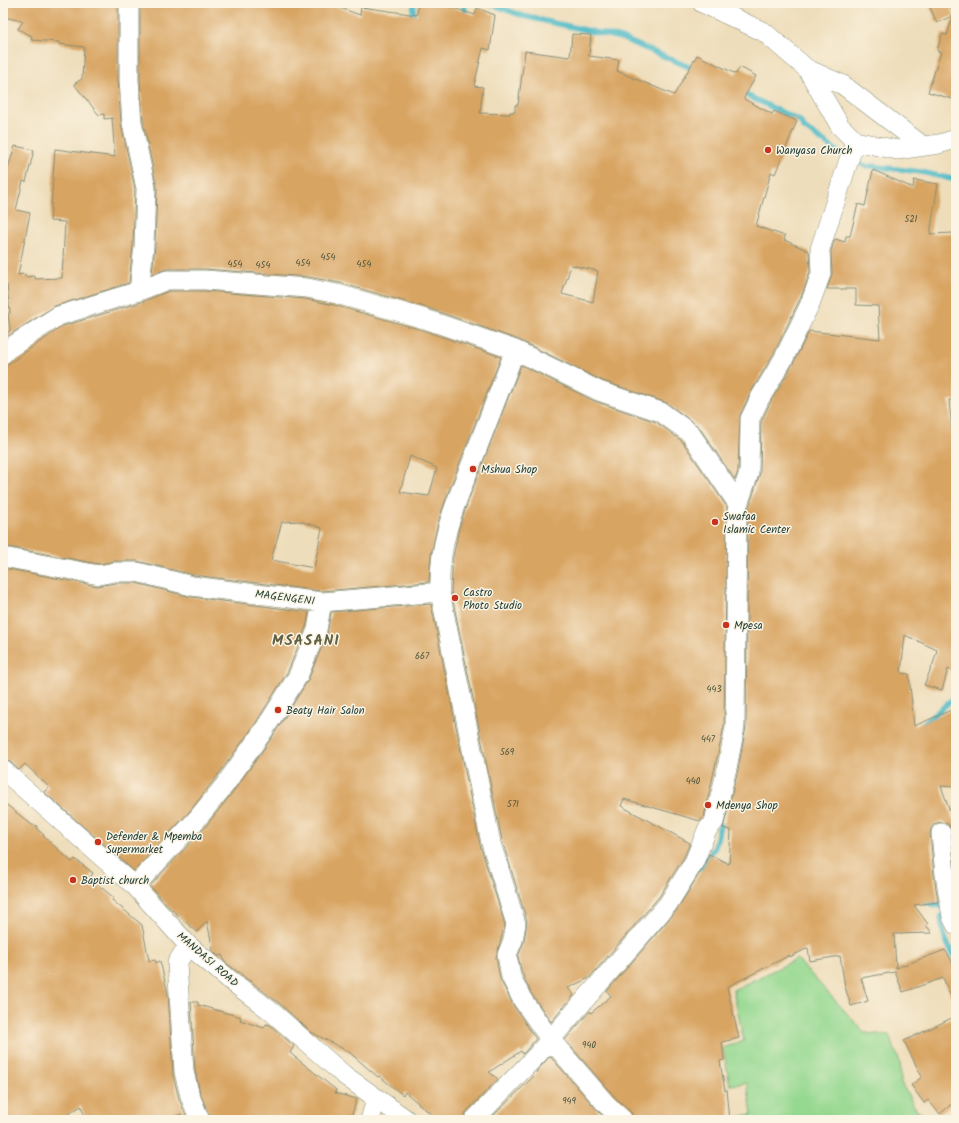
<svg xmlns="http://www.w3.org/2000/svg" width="959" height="1123" viewBox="0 0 959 1123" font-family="Kalam,sans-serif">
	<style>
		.green { fill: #95d890; stroke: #5a8a62 }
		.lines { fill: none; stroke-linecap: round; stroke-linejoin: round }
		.stream { stroke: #4cb9c6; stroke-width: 5.5 }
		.building { fill: #d8a462; fill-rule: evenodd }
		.minor-casing { stroke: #868d77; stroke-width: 20 }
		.minor { stroke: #fff; stroke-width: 19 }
		.poi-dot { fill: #c8321e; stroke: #fcf5e5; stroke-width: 1.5 }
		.labels { text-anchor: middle; stroke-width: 3; stroke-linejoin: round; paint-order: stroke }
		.number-label { font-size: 9px; fill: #4d5740 }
		.poi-label { font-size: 11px; fill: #1f3d34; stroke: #fcf5e5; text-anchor: start }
		.street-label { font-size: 11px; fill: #1f3d34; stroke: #fcf5e5 }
		.district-label { font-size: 15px; font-weight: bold; letter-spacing: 1px; fill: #606144; stroke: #fcf5e5 }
	</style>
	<rect width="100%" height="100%" fill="#fcf5e5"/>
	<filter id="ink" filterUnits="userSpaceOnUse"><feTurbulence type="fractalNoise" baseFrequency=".025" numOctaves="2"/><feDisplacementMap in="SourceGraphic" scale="8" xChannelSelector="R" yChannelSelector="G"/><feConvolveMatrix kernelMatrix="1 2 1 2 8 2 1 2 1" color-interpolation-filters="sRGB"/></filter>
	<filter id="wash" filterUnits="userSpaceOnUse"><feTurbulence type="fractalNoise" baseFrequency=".012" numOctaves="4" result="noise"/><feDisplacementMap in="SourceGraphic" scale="16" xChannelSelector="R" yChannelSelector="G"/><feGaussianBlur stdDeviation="0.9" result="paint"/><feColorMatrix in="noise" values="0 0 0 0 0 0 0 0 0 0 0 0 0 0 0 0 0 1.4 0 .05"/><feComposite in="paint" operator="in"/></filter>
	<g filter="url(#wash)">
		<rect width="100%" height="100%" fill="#eeddba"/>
		<path class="green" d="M797,959L865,1033L889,1035L900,1062L901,1083L917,1111L938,1120H738V1117L752,1114L747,1083L730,1085L723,1048L744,1041L733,990Z"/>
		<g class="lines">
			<path class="stream" d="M489,3L523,16L621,38L696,70
				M465,10L464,8L466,3
				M413,20V15L414,3
				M740,92L800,121L804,128L850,160L866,166
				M871,166L921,172L956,180
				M921,726L956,696
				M700,869L715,847L720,825
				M921,901L948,908
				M948,915L941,916C943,936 946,943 956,959"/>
		</g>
		<g id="blocks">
			<path class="building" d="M3,3H118V80L121,124L135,189L133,245L129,283L55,306L6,337L5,336L10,330L8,314L10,313L7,285L3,284V173L6,174L15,146L34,150L26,182L23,181L16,210L30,213L18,275L25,274V277L35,276V279L62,278L65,222L50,221L55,149L115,157L112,118L104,119V114L99,115L74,84L82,79L84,47L59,44V42L31,40L32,36L18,29L23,21L3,17Z
				M140,3H326L360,15L361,7L417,15L418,3L447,6L475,15L477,8L495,15L490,50L483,48L474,86L483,87L480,113L510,114V112H515V105H518L525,51L570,57L572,34L591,35L589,56L619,60L617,71L674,95L697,55L736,74L740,67L756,76L744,98V99L772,114L774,111L797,121L775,174L771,172L756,226L785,236L784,240L809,251L810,272L802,295L774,353L751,392L740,415L738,471L735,480L699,427L667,403L603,381L519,340L428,308L340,283L309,277L205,269H167L152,274L155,246L157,188L143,121L140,80ZM571,265L598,271L593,302L562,294Z
				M928,3H948L954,15L937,23Z
				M953,17H956V100L928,92L941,52L937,51L942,34L947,35Z
				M873,170L913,188L914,180L938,184L930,234L954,233L955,253H956V400H949L952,431H955L956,445V672L948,669L942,690L924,685L933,664L937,650L905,635L901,673L909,674L914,726L956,708V787L941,786L953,820H956V874L952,832L950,826L946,823L940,822L934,824L931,828L930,834L934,876L938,902L914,905L928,924L926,925L932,933L894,934L896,968L945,950L951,959L956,972V1007L943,978L903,992L895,972L861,978L868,1001L851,1006L845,987L840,956L810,961L808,948L790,957V955L727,987L739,1038L722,1042L724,1060L720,1061L725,1091L727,1090L730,1120H634L631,1112L614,1096L565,1040L590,1011L591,1013L611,996L607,991L676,911L703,868L709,854L729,864L731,830L723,828L738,770L746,727L748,513L749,507L760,473L761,422L770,403L793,364L809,331L880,339L878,306L856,305V289H827L832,274L831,251L835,239L845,242L846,236H850L858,204L865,206Z
				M169,291H205L305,299L334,305L422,330L501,357L449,490L438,522L431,555L429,582L322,591L194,575L137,561H115L99,564L3,546V372L8,364L63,326L142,302ZM410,456L437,468L429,496L400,492ZM300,521L322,528L314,568L271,560L282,522Z
				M521,365L594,401L656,422L682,441L727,507L724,726L704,817L700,821L624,799L621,806L690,843L684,857L659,897L589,978L568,988L574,995L551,1022L531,993L522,973L518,956L524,942L527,921L502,840L451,591L453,558L459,528L469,498Z
				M3,568L97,586L116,583H136L191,597L309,612L306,627L288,671L255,724L215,779L189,812L134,871L44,792L49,787L25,764L19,770L10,762L3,759Z
				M431,604L480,845L505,925L496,957L500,979L513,1005L536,1039L523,1054L521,1051L489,1072L498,1079L466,1112L463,1120H438L405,1092L403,1095L379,1076L378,1077L349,1052L311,1032L279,1003L254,984L251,980V982L242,975L240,972H238L225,962L222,955L218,956L213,951L207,921L197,932L171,909L150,886L206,826L233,792L273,736L308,680L327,634L331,612Z
				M3,802L32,825L37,826V829L44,835L43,836L72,862L75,859L93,873L90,878L114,898L112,900L142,925L149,961L155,960L156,963L160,961L168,994L173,1075L179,1099L188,1120H183L181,1114L165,1120H86L81,1106L59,1120H3Z
				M191,1002H198V1005L241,1017L240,1020L264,1028L266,1024L270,1025L294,1046L290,1053L336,1090L335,1093L357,1099L350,1120H211L200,1093L195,1070Z
				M956,1016V1100L940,1114L928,1100L924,1103L911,1085L922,1077L904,1041Z
				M550,1056L598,1111L607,1120H489L537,1073L536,1072Z"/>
		</g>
	</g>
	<g filter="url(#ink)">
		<use href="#blocks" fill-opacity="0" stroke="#868d77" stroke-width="1"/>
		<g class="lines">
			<g class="minor-casing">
				<path id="minor" d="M129,3V80L132,123L146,188L144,246L139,291
					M702,3L764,32L807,69L840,126L855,141L897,150L939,144L956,139
					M807,69L843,85L923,146
					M515,350C501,388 486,425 472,462C454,507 438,542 440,592L491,843L516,924L513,940L507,955L511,977L522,999L550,1039L606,1104L623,1120
					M3,354L8,349L58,316L139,291L167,280H205L307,288L337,294L425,319L515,350L599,391L661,412L690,433L738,504L737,512L735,727L727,768L714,822L707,830L694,862L668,904L537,1055L474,1120
					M738,504L749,473L750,419L760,398L784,358L810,304L821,274L820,249L855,141
					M3,557L99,575L115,572H137L192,586L322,602L440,592
					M3,770L135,886L188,945L230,980L272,1012L344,1075L407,1120
					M941,833L945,875L952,917L956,925
					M135,886L197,819L224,786L264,730L298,676L317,630L322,602
					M188,945L177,963L184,1072L190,1096L200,1120
					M370,1120L376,1099"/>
			</g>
			<use href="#minor" class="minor"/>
		</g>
	</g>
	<g class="poi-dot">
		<circle cx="768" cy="150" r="4"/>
		<circle cx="473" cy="469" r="4"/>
		<circle cx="715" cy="522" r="4"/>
		<circle cx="455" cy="598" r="4"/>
		<circle cx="726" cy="625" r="4"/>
		<circle cx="278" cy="710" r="4"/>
		<circle cx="708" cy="805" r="4"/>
		<circle cx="98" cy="842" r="4"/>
		<circle cx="73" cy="880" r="4"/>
	</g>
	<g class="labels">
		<g class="number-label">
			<text x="911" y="222">521</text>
			<text x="328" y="260">454</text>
			<text x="303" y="266">454</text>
			<text x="235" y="267">454</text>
			<text x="364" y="267">454</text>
			<text x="263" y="268">454</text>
			<text x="422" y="659">667</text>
			<text x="714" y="692">443</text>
			<text x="708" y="742">447</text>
			<text x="507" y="755">569</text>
			<text x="693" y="784">440</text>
			<text x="513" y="807">571</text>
			<text x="589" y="1048">940</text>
			<text x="569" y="1104">949</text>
		</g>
		<g class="poi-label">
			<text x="776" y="154">Wanyasa Church</text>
			<text x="481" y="473">Mshua Shop</text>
			<text x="723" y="520">Swafaa<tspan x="723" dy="13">Islamic Center</tspan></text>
			<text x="463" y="596">Castro<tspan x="463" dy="13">Photo Studio</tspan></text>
			<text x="734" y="629">Mpesa</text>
			<text x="286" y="714">Beaty Hair Salon</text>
			<text x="716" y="809">Mdenya Shop</text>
			<text x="106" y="840">Defender &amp; Mpemba<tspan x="106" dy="13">Supermarket</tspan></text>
			<text x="81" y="884">Baptist church</text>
		</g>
		<g class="street-label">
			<text transform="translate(285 597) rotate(7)" y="4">MAGENGENI</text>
			<text transform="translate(208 959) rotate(41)" y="4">MANDASI ROAD</text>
		</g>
		<g class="district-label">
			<text x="306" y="645">MSASANI</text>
		</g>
	</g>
	<rect width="959" height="1123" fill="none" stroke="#fcf5e5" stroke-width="16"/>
</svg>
